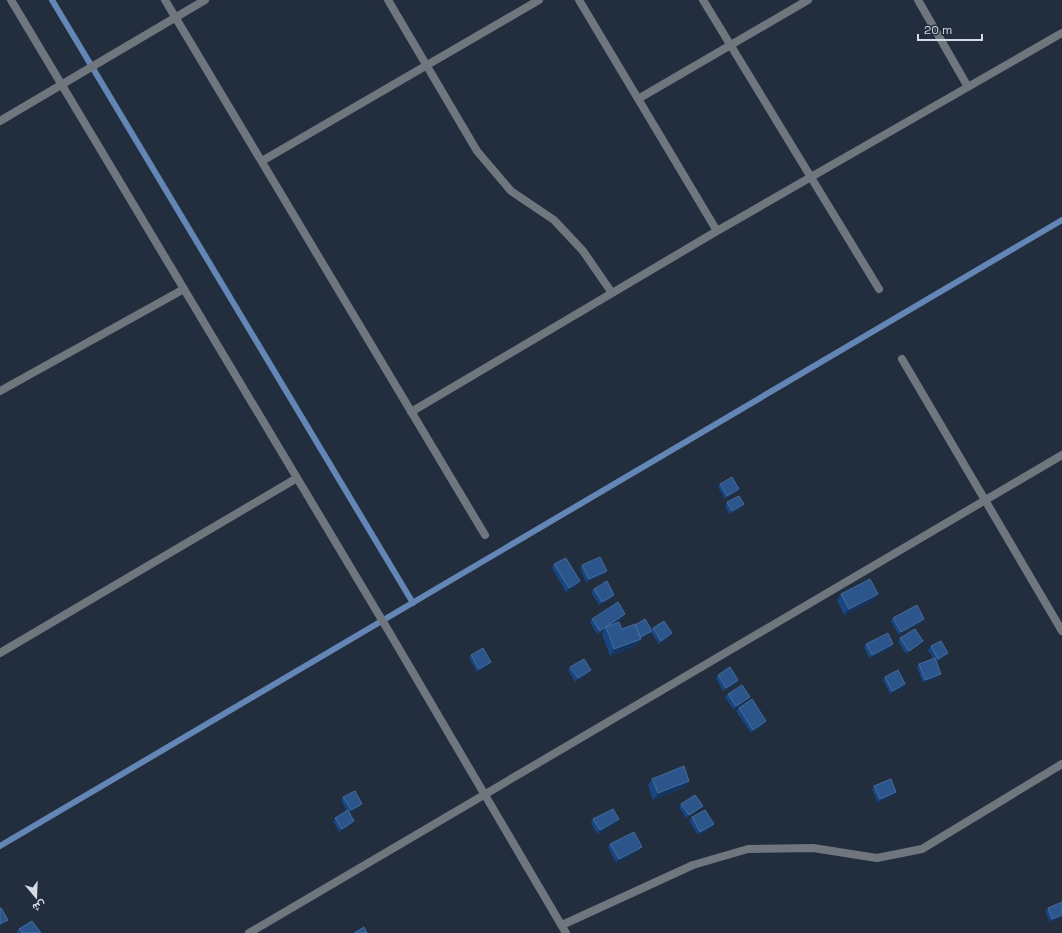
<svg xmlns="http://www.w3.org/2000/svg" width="1062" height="933" viewBox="0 0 1062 933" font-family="'Space Grotesk',Vazirmatn,sans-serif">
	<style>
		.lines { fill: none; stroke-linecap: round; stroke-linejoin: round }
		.stream { stroke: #6386b7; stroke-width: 6 }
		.street { stroke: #70767e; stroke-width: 8 }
		.wall { fill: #174681 }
		.shaded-wall { fill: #133561 }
		.building { fill: #2c568b; stroke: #466b99 }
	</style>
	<rect width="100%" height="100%" fill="#222d3d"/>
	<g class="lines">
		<path class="stream" d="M52,0L413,603
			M0,846L1062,220"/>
		<path class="street" d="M11,0L388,630L566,933
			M165,0L485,535
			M388,0L477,151L511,191L554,220L583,251L612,293
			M579,0L717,231
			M703,0L879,289
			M918,0L968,87
			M638,99L808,0
			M0,121L205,0
			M262,161L539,0
			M902,359L1062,631
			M0,391L184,289
			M411,412L717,231L1062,33
			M0,653L297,478
			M562,925L693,865L748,849L813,848L877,858L922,849L1062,764
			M249,933L1062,455"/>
	</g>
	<path class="wall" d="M720,484L736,492L725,499L718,487Z
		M727,502L744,504L742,507L729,514L725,506Z
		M554,564L580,581L578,585L566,592L552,568Z
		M582,565L607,571L604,574L586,582L580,568Z
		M594,589L612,598L599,605L591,592Z
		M841,594L874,600L844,615L837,600Z
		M623,618L610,626L622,629L635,625L651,630L653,628L672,633L670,636L659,644L651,632L649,634L641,639L637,645L610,656L602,634L604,629L597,634L590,622L592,619Z
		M893,618L922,622L899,635L891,621Z
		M900,638L921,644L906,654L898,641Z
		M866,644L891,648L869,658L864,647Z
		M931,646L948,653L946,656L936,662L938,677L923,683L917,667L919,664L934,659L928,650Z
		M471,655L491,662L489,665L477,672L469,658Z
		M570,667L589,673L575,682L568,670Z
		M718,675L738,680L736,684L723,691L716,678Z
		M885,677L905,684L903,687L890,694L883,680Z
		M728,694L748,700L734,710L725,697Z
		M739,708L764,725L751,733L736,711Z
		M652,779L689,781L685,787L653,800L648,785Z
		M874,786L896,792L894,795L878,803L872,789Z
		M343,797L359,807L349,812L352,824L339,832L333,821L335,818L347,811L341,800Z
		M681,804L700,809L686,818L679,807Z
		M692,817L714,824L711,828L698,835L689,821Z
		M593,819H619L617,823L597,834L591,823Z
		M610,844L640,850L616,863L608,847Z
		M1062,903V917L1050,922L1045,911L1048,908Z
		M19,929L41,933H16Z"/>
	<path class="shaded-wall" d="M739,489L736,492L725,499L727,496Z
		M744,504L742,507L729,514L732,511Z
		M607,571L604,574L586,582L589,579Z
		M580,581L578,585L566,592L569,588Z
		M878,594L874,600L844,615L849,609Z
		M614,595L612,598L599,605L602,602Z
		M625,614L623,618L606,628V627L604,629L597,634L600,631Z
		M924,619L922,622L899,635L901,632Z
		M652,631L649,634L639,640L641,639L637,645L610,656L614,649L640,637Z
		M672,633L670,636L659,644L661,641Z
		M923,641L921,644L906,654L909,651Z
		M893,644L891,648L869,658L872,655Z
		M948,653L946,656L935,662L938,659Z
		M491,662L489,665L477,672L479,669Z
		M591,670L589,673L575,682L578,678Z
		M941,674L938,677L923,683L925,680Z
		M738,680L736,684L723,691L726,688Z
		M905,684L903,687L890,694L892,691Z
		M750,697L748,700L734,710L736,706Z
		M766,721L764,725L751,733L753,730Z
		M689,781L685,787L653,800L658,793Z
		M896,792L894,795L878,803L880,799Z
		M362,804L359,807L348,813L351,810Z
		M703,806L700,809L686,818L689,815Z
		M619,819L617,823L597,834L600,830Z
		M354,821L352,824L339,832L342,829Z
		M714,824L711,828L698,835L700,832Z
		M642,847L640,850L616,863L619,859Z
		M1062,915V917L1050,922L1052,919Z
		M8,920L5,923L0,926V924Z"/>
	<path class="building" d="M732,477L739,489L727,496L720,484Z
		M739,496L744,504L732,511L727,502Z
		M600,557L607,571L589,579L582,565Z
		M566,558L580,581L569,588L554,564Z
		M870,579L878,594L849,609L841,594Z
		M607,581L614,595L602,602L594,589Z
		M618,602L625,614L600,631L592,619Z
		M917,605L924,619L901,632L893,618Z
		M645,619L652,631L640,637L635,625Z
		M664,621L672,633L661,641L653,628Z
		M619,622L622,629L635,624L641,639L614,649L606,627Z
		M915,629L923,641L909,651L900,638Z
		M888,633L893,644L872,655L866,644Z
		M941,641L948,653L938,659L931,646Z
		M483,648L491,662L479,669L471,655Z
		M935,658L941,674L925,680L919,664Z
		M584,659L591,670L578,678L570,667Z
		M730,667L738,680L726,688L718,675Z
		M898,670L905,684L892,691L885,677Z
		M742,685L750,697L736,706L728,694Z
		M752,699L766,721L753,730L739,708Z
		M684,766L689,781L658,793L652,779Z
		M891,779L896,792L880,799L874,786Z
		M355,791L362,804L351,810L343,797Z
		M695,795L703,806L689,815L681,804Z
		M613,809L619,819L600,830L593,819Z
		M348,810L354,821L342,829L335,818Z
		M705,810L714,824L700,832L692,817Z
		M634,832L642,847L619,859L610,844Z
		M1062,902V915L1052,919L1048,908Z
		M0,908H1L8,920L0,924Z
		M32,921L41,933H22L19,929Z
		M364,927L367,933H354Z"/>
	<g transform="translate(36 897) rotate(161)" stroke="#222d3d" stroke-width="3" paint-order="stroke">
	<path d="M0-3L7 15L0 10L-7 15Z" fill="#d4dbe5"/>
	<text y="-6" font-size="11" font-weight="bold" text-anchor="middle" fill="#d4dbe5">ش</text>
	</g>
	<path d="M918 34v6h64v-6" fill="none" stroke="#d4dbe5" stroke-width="2"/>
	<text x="924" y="34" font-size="12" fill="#d4dbe5" stroke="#222d3d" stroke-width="3" paint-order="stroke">20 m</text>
</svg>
